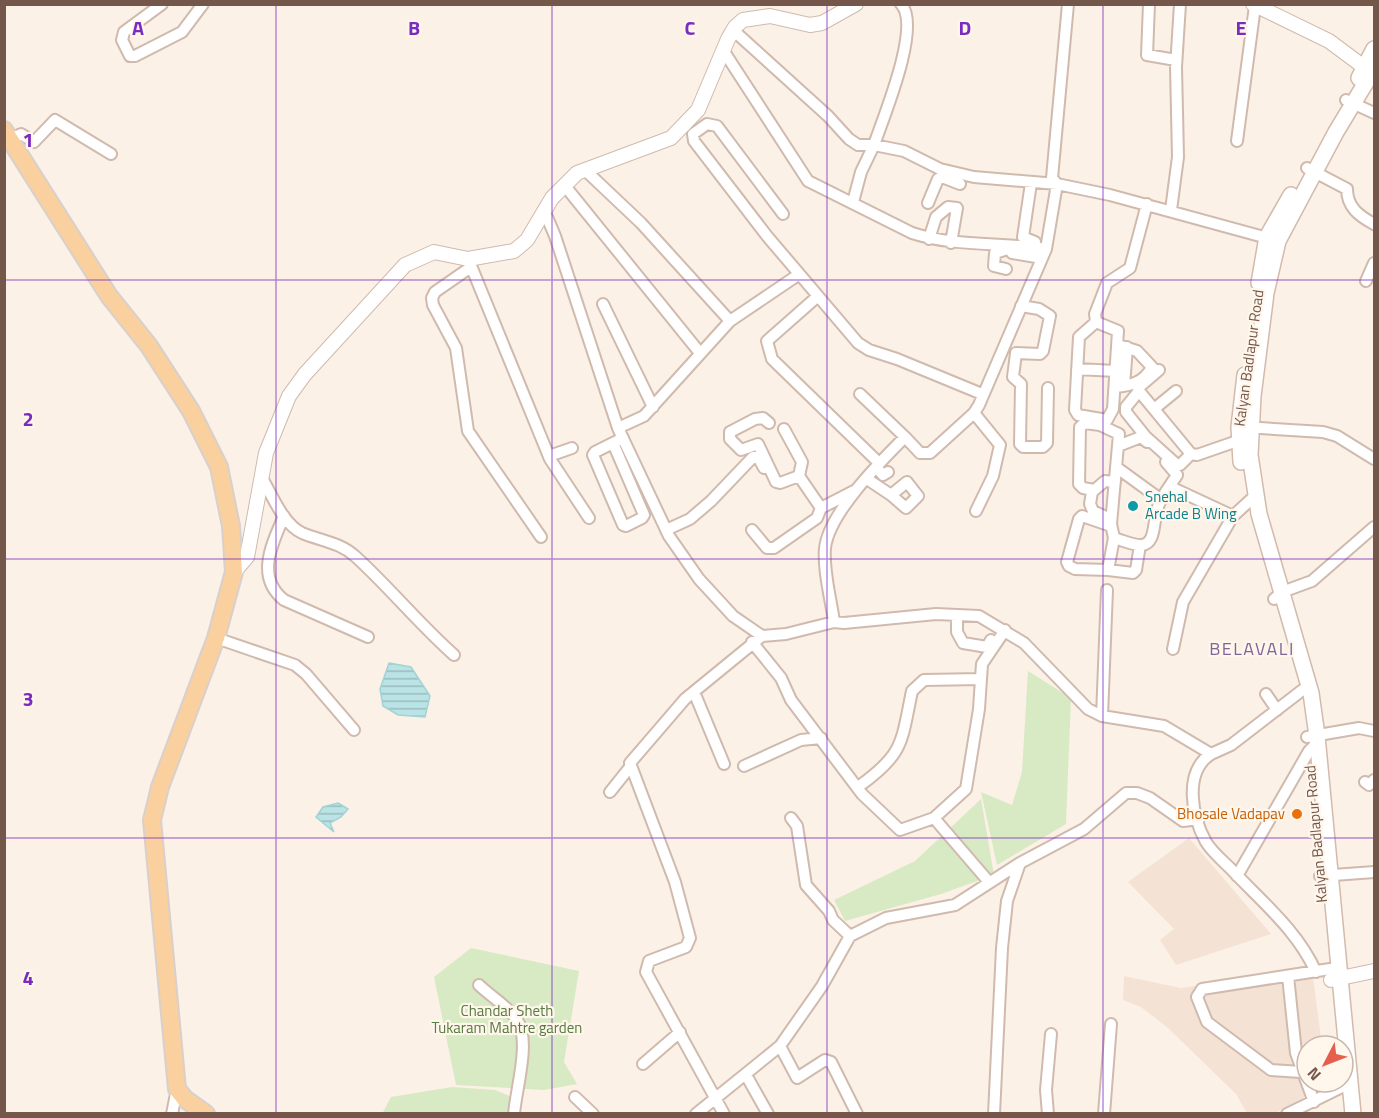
<svg xmlns="http://www.w3.org/2000/svg" width="1379" height="1118" viewBox="0 0 1379 1118" font-family="'Titillium Web',sans-serif">
	<style>
		.residential { fill: #f4e2d4 }
		.park { fill: #d7eac4 }
		.water { fill: url(#water-rules); stroke: #a0d4d7; stroke-width: 1.5 }
		.lines { fill: none; stroke-linecap: round; stroke-linejoin: round }
		.minor-casing { stroke: #d0baae; stroke-width: 14 }
		.tertiary-casing { stroke: #d0baae; stroke-width: 16 }
		.secondary-casing { stroke: #d3baac; stroke-width: 18 }
		.primary-casing { stroke: #d8d0cc; stroke-width: 20 }
		.minor { stroke: #fff; stroke-width: 10 }
		.tertiary { stroke: #fff; stroke-width: 14 }
		.secondary { stroke: #fff; stroke-width: 15 }
		.primary { stroke: #fad09f; stroke-width: 16 }
		.grid { fill: none; stroke: #7b2cbf; stroke-width: 1.5; stroke-opacity: 0.55 }
		.culture-dot { fill: #0f9aa8; stroke: #fff6ec; stroke-width: 2 }
		.food-dot { fill: #e8710a; stroke: #fff6ec; stroke-width: 2 }
		.labels { text-anchor: middle; stroke-width: 4.5; stroke-linejoin: round; paint-order: stroke }
		.street-label { font-size: 15px; fill: #75564a; stroke: #fff6ec }
		.culture-label { font-size: 15px; fill: #0d838f; stroke: #fff6ec; text-anchor: start }
		.food-label { font-size: 15px; fill: #c56008; stroke: #fff6ec; text-anchor: end }
		.park-label { font-size: 15px; fill: #587b42; stroke: #fff6ec }
		.quarter-label { font-size: 18px; letter-spacing: 1.5px; fill: #836699; stroke: #fff6ec }
		.grid-label { font-size: 20px; text-anchor: middle; font-weight: bold; fill: #7b2cbf; stroke: #fff6ec; stroke-width: 4.5; stroke-linejoin: round; paint-order: stroke }
	</style>
	<defs>
		<pattern id="water-rules" width="6" height="5" patternUnits="userSpaceOnUse" patternTransform="scale(1.5)"><rect width="6" height="5" fill="#bae3e6"/><path d="M0 2.5h6" fill="none" stroke="#9cbbbc"/></pattern>
	</defs>
	<rect width="100%" height="100%" fill="#fcf1e6"/>
	<path class="residential" d="M1189,838L1271,934L1176,965L1160,940L1174,929L1128,882Z
		M1312,969L1322,1046H1307V1082H1326L1327,1088L1306,1096L1275,1113H1247L1236,1094L1168,1028L1141,1007L1123,1000L1124,976L1181,988Z"/>
	<path class="park" d="M1028,671L1071,698L1066,824L997,865L981,792L1012,805L1022,772Z
		M981,799L994,875L941,894L845,921L834,900L915,861Z
		M471,948L579,971L564,1062L577,1084L544,1090L456,1085L434,977Z
		M452,1087L495,1090L512,1097V1113L382,1114L391,1097Z"/>
	<path class="water" d="M389,663L411,667L430,696L425,717L398,715L383,706L380,689Z
		M338,803L348,809L341,817L330,823L334,832L316,817L323,807Z"/>
	<g class="lines">
		<g class="minor-casing">
			<path id="minor" d="M162,4L124,32L122,40L130,56H135L182,32L203,4
				M1068,4L1052,178L1057,184L1046,249L979,405L974,413L930,453H920L905,437C880,462 829,513 825,548C823,571 831,599 834,622L844,623L936,614L979,616L1024,643L1088,709L1102,716L1164,726L1211,754L1231,745L1309,685
				M1149,4L1147,55L1176,60
				M733,30L828,116L849,139L858,145H874C883,118 922,26 901,4
				M723,50L808,181L912,233C955,247 1001,242 1046,249
				M1346,100L1374,113
				M6,141L21,134L34,142L55,120L111,154
				M1237,141L1255,6
				M1307,168L1347,189C1347,207 1359,216 1374,224
				M585,170L641,223L730,321
				M1031,183L1023,237L1035,242
				M565,186L700,353
				M853,202L861,172L874,145L904,151L940,169L974,177L1057,184L1110,195L1271,239
				M928,203L938,179L942,177L960,184
				M544,210L555,236L618,428L669,536L699,579L733,616L762,636L786,634L834,622
				M1171,210L1178,157L1176,67L1180,4
				M783,214L717,126L707,124L693,134L694,141L767,236L858,343L869,350L897,359L982,394
				M929,239L936,217L948,207L957,208L951,243
				M1012,253L1042,258
				M469,261L550,459L589,518
				M471,267L435,292L432,298L433,305L456,348L468,431L541,537
				M1006,269L994,266L995,253L1011,248
				M1366,281L1374,263
				M818,296L767,341L772,359L879,463
				M603,304L653,407
				M1021,306L1039,309L1050,316L1043,351L1040,354L1016,353L1013,377L1021,384L1020,444L1023,447H1043L1047,443L1048,388
				M1096,322L1079,337L1075,410L1078,415L1107,420L1113,409L1118,331L1096,322L1095,314L1107,283L1130,268L1147,204
				M1077,369L1116,371
				M1159,370L1138,388L1139,391L1191,454L1197,455L1246,438
				M1124,386L1127,347
				M1115,387C1131,386 1144,382 1152,367L1137,351L1118,345
				M1139,391L1126,407V412L1146,437L1176,464L1180,465L1191,454
				M860,394L905,437
				M1154,409L1176,391
				M974,413L1000,445L993,476L976,511
				M769,423L763,418L755,419L730,432V439L741,450L758,444L776,482L780,483L799,476L821,508
				M1244,427L1323,432L1337,436L1374,459
				M618,428L644,416L730,321L798,275
				M784,429L802,462L799,476
				M613,443L644,515L642,518L626,526L623,525L593,455L595,452L623,438
				M1118,446L1141,437L1147,442
				M549,456L572,448
				M876,467L883,475L888,472
				M1116,467L1160,499
				M262,478C272,495 283,524 302,533C321,541 340,542 356,557C390,588 419,624 454,655
				M867,479L891,495L907,482L918,496L906,508L891,495
				M1094,490L1083,488L1079,484L1080,427L1085,423L1100,425L1119,434L1111,524L1114,538C1122,540 1134,546 1142,545C1163,542 1145,499 1175,489L1233,516
				M1165,493L1177,475L1166,462
				M284,516C272,544 255,577 284,600L368,637
				M1108,518L1093,511L1090,504L1092,492L1105,481L1115,482
				M1111,526L1082,516L1079,519L1067,562L1069,566L1075,569L1108,570L1114,538
				M666,530L690,519L711,501L753,457H758L764,468
				M752,530L767,548H774L817,518L821,508L854,491
				M1108,570L1133,573L1136,570L1140,545
				M1274,599L1282,592L1312,581L1374,527
				M957,615V632L963,643L987,647L991,640
				M216,638L295,665L306,674L354,730
				M752,642L781,678L791,700L862,794L900,830L934,818L966,789L979,709L982,664L1005,630
				M1173,649L1183,602L1233,516L1257,494
				M694,692L724,764
				M1266,694L1277,710
				M1102,716L1107,590
				M1307,737L1359,728L1374,731
				M1211,754C1183,772 1192,817 1206,842C1212,852 1223,861 1231,869C1263,903 1297,930 1316,972
				M744,766L801,740L821,738
				M1365,782L1369,785L1374,780
				M858,787C904,754 901,744 912,691L924,680L981,679
				M610,792L630,767
				M791,818L797,826L806,885L829,911L833,920L850,936
				M934,818L989,882
				M1237,876L1309,751L1318,742
				M1320,876L1374,872
				M1288,976L1296,1053L1314,1102
				M479,985C490,996 509,1007 517,1020C531,1040 516,1089 514,1114
				M780,1046L797,1078L825,1060L831,1062L857,1114
				M643,1064L680,1032
				M1301,1072L1271,1070L1207,1022L1197,997L1202,989L1330,969
				M746,1075L768,1114
				M575,1097L593,1114
				M172,1114L177,1089
				M696,1114L780,1046L822,986L850,936L886,918L955,905L1020,863
				M724,1114L646,972L649,961L686,947L690,938L675,882L630,763L685,699L762,636
				M994,1114L1002,948L1007,901L1020,863L1084,829L1126,793H1137L1150,798L1183,821L1199,819
				M1048,1114L1046,1090L1051,1034
				M1104,1114L1111,1024
				M1287,1114L1350,1083"/>
		</g>
		<g class="tertiary-casing">
			<path id="tertiary" d="M1253,4L1329,41L1372,73
				M234,572L247,557L266,453L289,396L305,374L405,265L434,252L468,259L514,251L527,240L552,198L577,173L671,138L698,110L728,39L735,27L743,20L770,16L810,25L822,23L856,4
				M1331,980L1374,971"/>
		</g>
		<g class="secondary-casing">
			<path id="secondary" d="M1359,78L1374,49
				M1259,283L1267,237L1291,195
				M1241,462L1239,427L1245,375
				M1353,1114L1317,736L1311,693L1259,514L1250,455L1253,396L1266,293L1278,241L1336,132L1374,69"/>
		</g>
		<g class="primary-casing">
			<path id="primary" d="M4,130L109,296L149,346L191,411L219,467L231,526L234,572L216,638L160,787L152,820L177,1089L185,1099L206,1114"/>
		</g>
		<use href="#minor" class="minor"/>
		<use href="#tertiary" class="tertiary"/>
		<use href="#secondary" class="secondary"/>
		<use href="#primary" class="primary"/>
	</g>
	<path class="grid" d="M276,4V1114M552,4V1114M827,4V1114M1103,4V1114M4,280H1374M4,559H1374M4,838H1374"/>
	<circle class="culture-dot" cx="1133" cy="506" r="6"/>
	<circle class="food-dot" cx="1297" cy="814" r="6"/>
	<g class="labels">
		<g class="street-label">
			<text transform="translate(1249 358) rotate(-82)" y="5">Kalyan Badlapur Road</text>
			<text transform="translate(1316 834) rotate(-95)" y="5">Kalyan Badlapur Road</text>
		</g>
		<g class="culture-label">
			<text x="1145" y="502">Snehal<tspan x="1145" dy="17">Arcade B Wing</tspan></text>
		</g>
		<g class="food-label">
			<text x="1285" y="819">Bhosale Vadapav</text>
		</g>
		<g class="park-label">
			<text x="507" y="1016">Chandar Sheth<tspan x="507" dy="17">Tukaram Mahtre garden</tspan></text>
		</g>
		<g class="quarter-label">
			<text x="1252" y="655">BELAVALI</text>
		</g>
	</g>
	<g class="grid-label">
		<text x="138" y="35">A</text>
		<text x="414" y="35">B</text>
		<text x="690" y="35">C</text>
		<text x="965" y="35">D</text>
		<text x="1241" y="35">E</text>
		<text x="28" y="147">1</text>
		<text x="28" y="426">2</text>
		<text x="28" y="706">3</text>
		<text x="28" y="985">4</text>
	</g>
	<rect width="1379" height="1118" fill="none" stroke="#75564a" stroke-width="12"/>
	<g transform="translate(1325 1064) rotate(228)"><circle r="28" fill="#fff6ec" stroke="#c8b6ab" stroke-width="1.5"/>
	<path d="M0-4.5L10 22L0 15L-10 22Z" fill="#e5604c"/>
	<text y="-9" font-size="16" font-weight="bold" text-anchor="middle" fill="#75564a">N</text>
	</g>
</svg>
